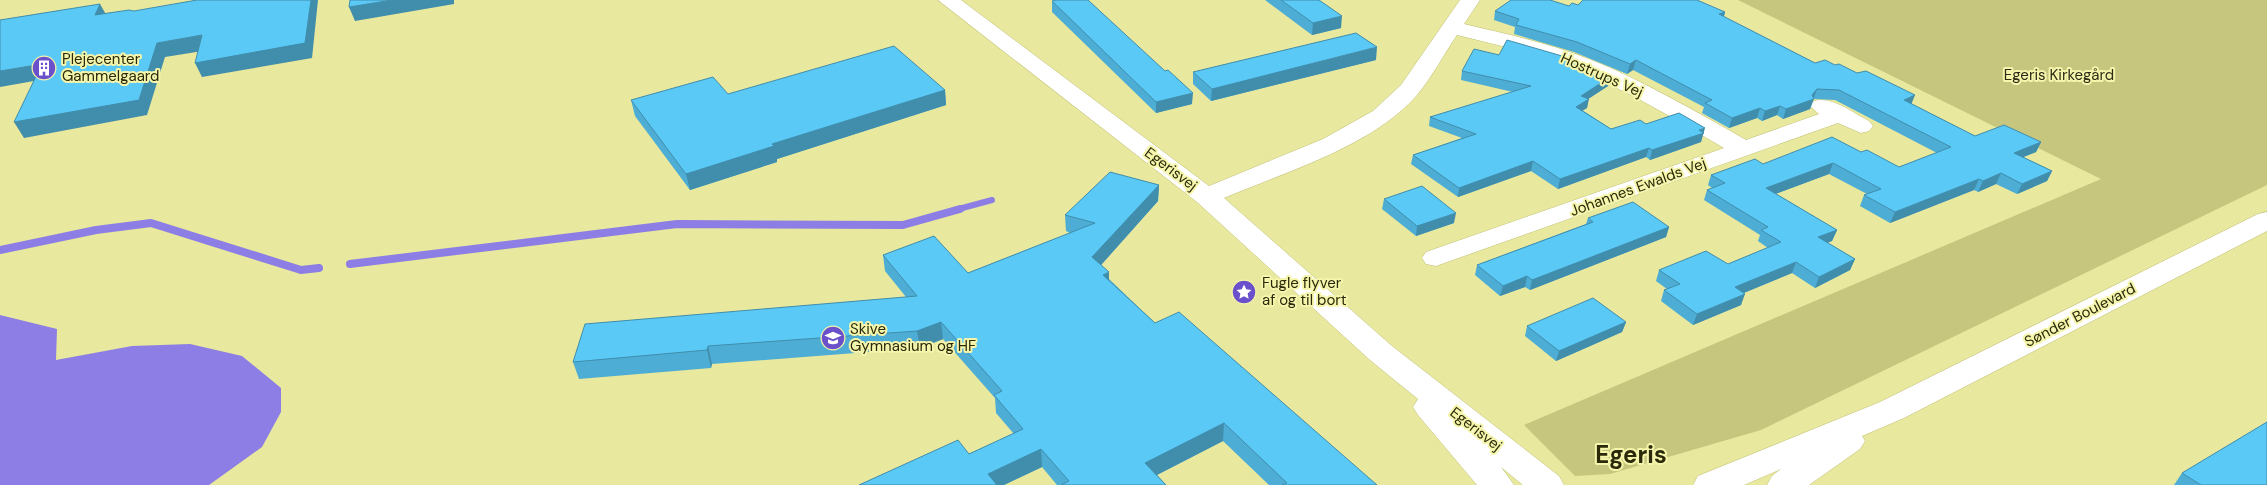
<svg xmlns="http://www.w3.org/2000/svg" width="2267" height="485" viewBox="0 0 2267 485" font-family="'DM Sans',sans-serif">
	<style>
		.green { fill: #c6c67e }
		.water { fill: #8c7ee4 }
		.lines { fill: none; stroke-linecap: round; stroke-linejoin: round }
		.stream-far1 { stroke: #8c7ee4; stroke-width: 6 }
		.stream { stroke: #8c7ee4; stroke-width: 8 }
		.minor-casing { stroke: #bfbf76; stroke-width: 1 }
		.minor { fill: #fff; fill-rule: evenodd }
		.wall { fill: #4eadd4 }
		.shaded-wall { fill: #408dac }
		.building { fill: #5bc9f6; stroke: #408dac }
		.labels { text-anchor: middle; stroke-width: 4; stroke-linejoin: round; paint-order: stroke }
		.poi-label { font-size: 15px; fill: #2a2a0b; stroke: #f5f5ab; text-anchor: start }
		.street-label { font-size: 15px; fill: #2a2a0b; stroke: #f5f5ab }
		.park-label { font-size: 15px; fill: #2c2c17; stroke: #f5f5ab }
		.near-district-label { font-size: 24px; font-weight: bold; fill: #2a2a0b; stroke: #f5f5ab }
	</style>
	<rect width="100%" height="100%" fill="#e8e89e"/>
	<path class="green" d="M1738,0H2267V185L1761,430L1610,474L1575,476L1524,425L2101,179Z"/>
	<path class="water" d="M0,315L57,329L56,360L132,346L190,344L242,356L281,388V412L262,447L209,485H0Z"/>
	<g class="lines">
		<path class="stream-far1" d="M955,210L992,200"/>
		<path class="stream" d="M0,250L96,230L151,223L301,270L319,268
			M350,264L677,224L903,225L960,209"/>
		<g class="minor-casing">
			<path id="minor" d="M938,0H961L1209,186L1323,139L1373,111L1401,85L1460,0H1480L1464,24C1506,34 1549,43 1589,59C1644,81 1695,111 1746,140L1819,114L1810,106L1814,101C1832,96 1853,113 1869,121L1873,126L1869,131L1861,133L1838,123L1436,266L1426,264L1422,258L1426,252L1724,148C1675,119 1627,90 1575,69C1537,53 1497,45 1457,35C1444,54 1432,77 1417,95C1373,146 1285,172 1224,198L1392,346L1559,476L1564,485H1523L1501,467L1514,485H1477L1418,415L1413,407L1418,399L1370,360L1197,202Z
				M2267,212V231L1904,418L1862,436L1865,441L1860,449L1809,485H1767L1772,476L1781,469L1744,485H1693L1698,476L1880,402L2258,214Z"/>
		</g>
		<use href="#minor" class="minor"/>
	</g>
	<path class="wall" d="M1265,0H1319L1341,28L1312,35Z
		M1052,1L1165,71L1192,104L1156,113L1052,12Z
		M1578,5L1725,12L1724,17L1815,63L1911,104L1975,136L2041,142L2036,152L2023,157L2052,171L2047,181L2017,194L1996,184L1978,192L1974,190L1890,223L1860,206L1864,195L1867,194L1829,174L1775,194L1837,230L1832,241L1827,243L1855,259L1850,270L1815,288L1792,273L1744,293L1741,305L1693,325L1661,301L1664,290L1667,289L1656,281L1659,270L1728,264L1768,248L1758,241L1760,235L1704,200L1707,190L1712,188L1708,185L1711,175L1763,164L1861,152L1899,167L1937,153L1835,100L1814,99L1810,109L1783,119L1777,115L1762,121L1757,118L1729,128L1702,113L1704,107L1633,70L1627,74L1574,52L1514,34L1515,27L1494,20L1495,11Z
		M1376,60L1211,101L1193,84V72Z
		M1462,71L1610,77L1608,86L1588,99L1587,108L1582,110L1611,129L1646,124L1703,132L1701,142L1650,160L1646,157L1558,189L1531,171L1458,197L1411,164L1413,155L1462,138L1429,126L1430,117L1513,92L1461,80Z
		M945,90L946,105L777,159V162L690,190L635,116L631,100Z
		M1159,185L1158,201L1101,265L1109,279L1155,323L1377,485H1269L1223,441L1157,475L1166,485H1057L1042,467L1004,485H859L969,454L1014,434L996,413L995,398L943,339L920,348L712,364L711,368L579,379L573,362L906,297L885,271L883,255L968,273L1070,233L1066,231L1065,215Z
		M1384,199L1454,223L1416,236L1382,209Z
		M1588,218L1669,227L1666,237L1530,290L1525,287L1500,296L1475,275L1477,265L1586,224Z
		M1626,322L1622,332L1556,361L1525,336L1527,326Z
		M2182,473L2267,485H2174Z"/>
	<path class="shaded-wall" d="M311,0H318L312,58L202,77L195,63Z
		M392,0H454V4L355,21L349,7Z
		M100,4L108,18L95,15Z
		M1725,12L1722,22L1719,14Z
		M1342,16L1341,28L1312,35L1313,23Z
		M202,35L209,50L165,57L147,115L24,138L14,122L157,43Z
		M1377,47L1376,60L1211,101L1212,89Z
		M1636,60L1633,70L1627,74L1630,64Z
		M42,64L51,78L0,87V71Z
		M1610,77L1608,86L1579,105L1581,96Z
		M1817,89L1810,109L1783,119L1786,109L1812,95Z
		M945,90L946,105L777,159V162L690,190L686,174L772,144Z
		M1193,93L1192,104L1156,113V102Z
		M1915,95L1911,105L1904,100Z
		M1589,99L1587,108L1574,116L1576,107Z
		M1780,106L1777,115L1762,121L1765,111Z
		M1760,108L1757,118L1729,128L1732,118Z
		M1705,128L1701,142L1650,160L1652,150Z
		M2041,142L2036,152L2009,163L2014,153Z
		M1649,148L1646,157L1558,189L1560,179Z
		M1533,161L1531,171L1458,197L1459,188Z
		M1833,163L1829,174L1762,199L1766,188Z
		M2052,171L2047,181L2017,194L2022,184Z
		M2001,173L1996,184L1978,192L1983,181Z
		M1979,179L1974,190L1890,223L1895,212Z
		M1159,185L1158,201L1093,274L1092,257Z
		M1456,213L1454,223L1416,236L1417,226Z
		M1669,227L1666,237L1530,290L1532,280Z
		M1837,230L1832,241L1814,248L1818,237Z
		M1855,259L1850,270L1815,288L1819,277Z
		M1796,262L1792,273L1731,298L1735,287Z
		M1109,272V289L1103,275Z
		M1527,276L1525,287L1500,296L1503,286Z
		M1745,294L1741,305L1693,325L1697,314Z
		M941,322L943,339L920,348L917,331Z
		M1626,322L1622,332L1556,361L1559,351Z
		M708,346L712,364L711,368L707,350Z
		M1224,423L1223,441L1145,481V463Z
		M1041,449L1042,467L1004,485H989L988,474Z"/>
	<path class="building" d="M197,0H311L305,43L195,63L202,35L157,43L139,100L14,122L42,64L0,71V20L100,4L95,15L129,10L134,11Z
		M350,0H392L349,7Z
		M1057,0H1088L1165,71L1168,70L1193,93L1156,102L1052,1Z
		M1281,0H1319L1342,16L1313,23Z
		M1511,0H1550L1569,6L1572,3L1578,5L1583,0H1697L1725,12L1719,14L1815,63L1825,60L1835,65L1839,64L1857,73L1866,71L1915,95L1904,100L1975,136L2004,125L2041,142L2014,153L2052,171L2022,184L2001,173L1983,181L1979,179L1895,212L1864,195L1881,189L1833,163L1766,188L1837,230L1818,237L1855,259L1819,277L1796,262L1735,287L1745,294L1697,314L1664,290L1680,284L1659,270L1706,251L1728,264L1781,242L1761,230L1768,227L1707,190L1725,183L1711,175L1755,159L1763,164L1832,137L1861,152L1867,150L1899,167L1951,147L1839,90L1817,89L1812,95L1814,99L1786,109L1780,106L1765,111L1760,108L1732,118L1705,103L1712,100L1636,60L1630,64L1577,42L1516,25L1519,19L1495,11Z
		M1356,33L1377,47L1212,89L1193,72Z
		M1507,40L1562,56L1610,77L1581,96L1589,99L1576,107L1611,129L1640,120L1646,124L1679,113L1705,128L1699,130L1704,133L1652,150L1649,148L1560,179L1533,161L1459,188L1413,155L1476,134L1430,117L1531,86L1462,71L1474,49L1499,55Z
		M894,46L945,90L772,144L774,146L686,174L631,100L713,77L728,94Z
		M1110,172L1159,185L1092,257L1109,272L1103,275L1155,323L1179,312L1377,485H1282L1287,483L1224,423L1145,463L1166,485H1061L1069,481L1041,449L988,474L997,485H859L958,440L969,454L1023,429L994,395L1002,391L941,322L917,331L708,346L707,350L573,362L585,324L917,296L883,255L934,236L968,273L1095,223L1065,215Z
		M1422,186L1456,213L1417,226L1384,199Z
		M1633,202L1669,227L1532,280L1527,276L1503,286L1477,265L1593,222L1588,218Z
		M1593,298L1626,322L1559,351L1527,326Z
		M2267,422V485H2201L2182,473Z"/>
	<defs>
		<g id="building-disc" transform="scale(1.25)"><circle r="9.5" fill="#6a51cb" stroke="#f5f5ab"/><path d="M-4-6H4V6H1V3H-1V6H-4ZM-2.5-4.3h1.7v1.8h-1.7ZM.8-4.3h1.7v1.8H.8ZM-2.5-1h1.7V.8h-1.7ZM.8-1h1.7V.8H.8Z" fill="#fff"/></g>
		<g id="sight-disc" transform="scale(1.25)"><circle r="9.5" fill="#6a51cb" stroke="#f5f5ab"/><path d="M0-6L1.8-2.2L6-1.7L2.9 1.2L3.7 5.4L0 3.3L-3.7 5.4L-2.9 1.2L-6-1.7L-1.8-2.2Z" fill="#fff"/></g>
		<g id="school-disc" transform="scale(1.25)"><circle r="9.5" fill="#6a51cb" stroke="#f5f5ab"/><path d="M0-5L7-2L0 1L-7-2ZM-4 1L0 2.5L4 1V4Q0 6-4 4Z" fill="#fff"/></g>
	</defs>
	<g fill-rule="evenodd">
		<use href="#building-disc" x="44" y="68"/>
		<use href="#sight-disc" x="1244" y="292"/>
		<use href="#school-disc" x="833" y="338"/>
	</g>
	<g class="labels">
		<g class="poi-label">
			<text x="62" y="64">Plejecenter<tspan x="62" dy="17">Gammelgaard</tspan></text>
			<text x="1262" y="288">Fugle flyver<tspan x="1262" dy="17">af og til bort</tspan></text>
			<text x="850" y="334">Skive<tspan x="850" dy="17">Gymnasium og HF</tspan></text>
		</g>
		<g class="street-label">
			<text transform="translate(1602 75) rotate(24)" y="5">Hostrups Vej</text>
			<text transform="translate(1171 169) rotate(37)" y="5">Egerisvej</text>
			<text transform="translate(1638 187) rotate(-20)" y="5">Johannes Ewalds Vej</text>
			<text transform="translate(2080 315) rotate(-27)" y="5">Sønder Boulevard</text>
			<text transform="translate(1476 429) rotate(38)" y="5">Egerisvej</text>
		</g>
		<g class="park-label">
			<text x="2059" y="80">Egeris Kirkegård</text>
		</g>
		<g class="near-district-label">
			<text x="1631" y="463">Egeris</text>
		</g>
	</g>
</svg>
